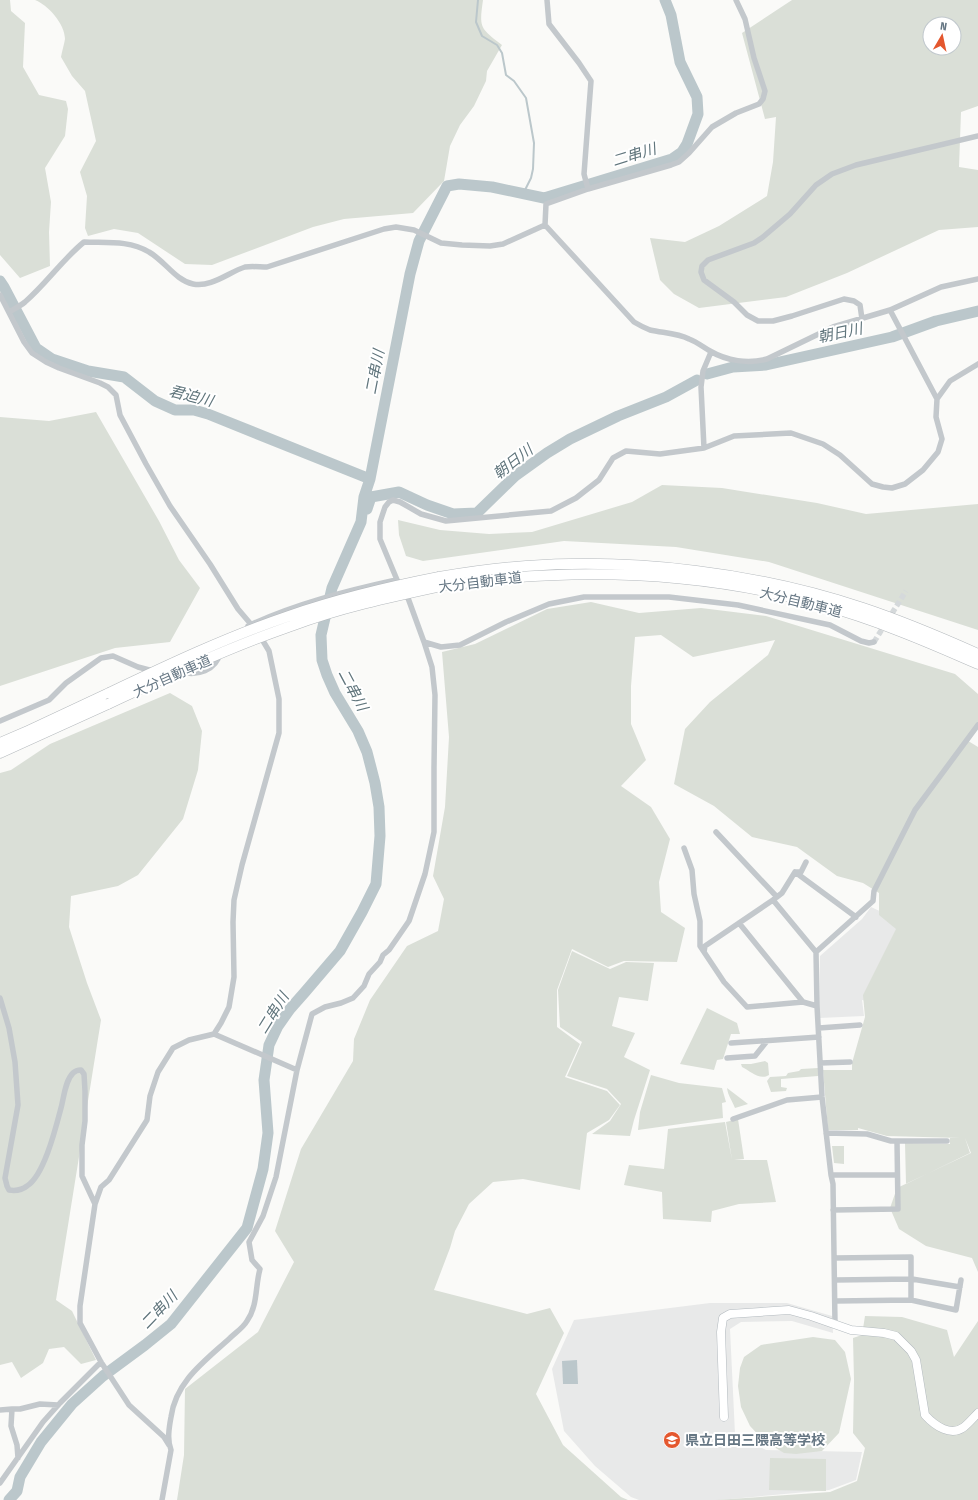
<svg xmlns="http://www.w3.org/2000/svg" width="978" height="1500" viewBox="0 0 978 1500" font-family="'Fira Sans Condensed','Noto Sans JP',sans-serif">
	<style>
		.built { fill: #e8e9e9 }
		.green { fill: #dadfd7; fill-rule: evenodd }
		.water { fill: #bbc7cb }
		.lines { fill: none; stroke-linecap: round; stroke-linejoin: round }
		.stream { stroke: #bbc7cb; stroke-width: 2 }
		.river { stroke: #bbc7cb; stroke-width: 11 }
		.street-tunnel { stroke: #d5d9db; stroke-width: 5.5; stroke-dasharray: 5.5 3; stroke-linecap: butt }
		.secondary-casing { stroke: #b3babf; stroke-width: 9 }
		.highway-casing { stroke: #b4b9bd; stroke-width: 11 }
		.street { stroke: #c3c8cc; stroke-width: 5.5 }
		.secondary { stroke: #fff; stroke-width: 8 }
		.highway { stroke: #fff; stroke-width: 10 }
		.highway-bridge-casing { stroke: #b4b9bd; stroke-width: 11; stroke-linecap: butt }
		.highway-bridge { stroke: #fff; stroke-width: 10 }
		.labels { text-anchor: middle; stroke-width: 4; stroke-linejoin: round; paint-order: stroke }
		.street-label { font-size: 14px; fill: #657683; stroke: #fff }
		.poi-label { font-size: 14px; font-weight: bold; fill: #657683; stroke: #fff; text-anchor: start }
		.water-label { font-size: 15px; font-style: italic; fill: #60757c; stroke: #fff }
	</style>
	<rect width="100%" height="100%" fill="#fafaf8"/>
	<path class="built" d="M871,907L918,929L916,1012L862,1000L864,1016L819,1018L820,956L862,919Z
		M710,1303H787L832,1316L833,1333L792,1321L741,1322L730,1329L735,1434L766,1450L862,1452L856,1480L829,1490L719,1500H639L631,1497L595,1466L564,1431L552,1369L574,1320Z"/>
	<path class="green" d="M0,0H10L11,11L25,23L23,67L39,95L66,101L68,109L65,136L45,168L51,202L49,232L50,266L20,278L0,255Z
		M35,0H483C479,28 480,28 502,45L487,71L486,81L474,106L460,125L450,146L444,181L413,213L344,219L313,227L212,265L185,264L138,233L114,229L88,236L85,228L87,196L80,172L96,141L85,91L72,76L61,57C62,51 64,45 65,39C65,24 48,5 35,0Z
		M792,0H978V106L961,112L959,167L978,170V227L939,230L847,273L786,297L699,308L674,294L660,280L650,238L685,242L719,226L767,196L773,162L776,117L765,119L742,33ZM930,24H954V48H930Z
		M96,412L159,521L179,560L200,588L170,642L115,648L0,686V417L49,421Z
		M662,485L722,488L817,503L866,514L978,504V630L769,562L676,547L564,541L423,561L406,556L399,535L398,520L440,530L489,534L532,532L632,502Z
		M591,602L639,613L701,608L766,616L955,674L978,694V728L965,739L978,747V1272L972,1258L926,1246L899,1229L890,1208L897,1188L971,1153L965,1138L970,1153L906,1184L905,1143L950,1144V1138H960L887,1136L858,1128V1130H828L823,1070H852V1063L865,1017L863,995L896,929L879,915V893L863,883L837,876L797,847L752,837L714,806L674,784L685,729L710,702L768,655L775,640L693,657L661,635L635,637L631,686V724L646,760L621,786L651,807L670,839L659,882L661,912L685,928L677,962L624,961L608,967L572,949L557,990V1027L580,1044L565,1077L607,1091L620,1105L609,1120L587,1133L580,1190L523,1179L493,1182L469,1204L455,1231L450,1248L434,1290L527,1314L550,1308L564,1333L536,1394L563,1445L621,1497L628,1500H177L184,1455L185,1389L258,1332L294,1262L275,1231L301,1149L353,1061L354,1039L370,1000L407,946L438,931L444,899L433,876L445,807L449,737L442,652L475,644L547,609Z
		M170,693L192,706L202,731L198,770L183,819L138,875L118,886L71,896L69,927L87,983L101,1020L56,1300L72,1311L96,1360L81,1364L64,1347L49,1349L43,1363L21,1378L12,1362L0,1365V773L11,770L50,744Z
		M572,951L610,969L626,962L654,963L648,1001L619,997L612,1026L635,1033L624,1057L650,1070L634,1120L630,1136L592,1134L610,1121L621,1104L607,1089L567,1076L582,1042L560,1027L558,990Z
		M707,1008L737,1023L740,1034H731L723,1059L717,1060L714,1070L680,1064Z
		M765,1061L768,1063L769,1075C760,1081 750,1071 742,1067L741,1064H751Z
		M818,1068V1076L781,1079V1087L787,1088L786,1091L771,1092L767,1081L770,1077L786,1076L788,1073L799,1071L801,1069Z
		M651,1075L679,1083L722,1088L726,1102L722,1103L723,1118L638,1130L640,1112Z
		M727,1088L748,1104L735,1108C732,1100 728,1096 727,1088Z
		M738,1119L744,1159L734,1160H767L776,1202L739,1204L712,1211L711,1222L663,1219L662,1192L624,1185L629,1165L664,1169L668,1129L725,1122L732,1160L726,1122Z
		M832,1146H844V1164L834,1163Z
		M865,1316L902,1317L947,1330L954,1357L978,1321V1500H716L830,1492L857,1481L865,1448L853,1433L854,1380L853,1338L862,1335Z
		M813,1337L835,1340L845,1352L851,1379L839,1433L822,1451L796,1454L784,1453L764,1441L750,1426L741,1407L738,1386L740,1368L744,1357L761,1345Z
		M770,1458L826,1459V1491L769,1490Z"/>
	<path class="water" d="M577,1360L578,1384H563L562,1361Z"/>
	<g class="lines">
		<path class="stream" d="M478,0L476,22L482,36L497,45L502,53L506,75L514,81L526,98L534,143L533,169L531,178L523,194"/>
		<path class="river" d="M0,281L4,287L36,348L52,359L88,371L124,377L155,401L175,410H194L208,414L370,479
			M707,374L733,367L766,365L892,337L936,321L978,311
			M367,509L371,497L399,492L427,505L453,514L477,513L515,476L547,453L570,439L618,416L666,397L697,380
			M9,1500L17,1491L20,1477L41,1442L72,1404L103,1376L145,1345L171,1324L247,1228L263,1169L268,1133L264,1080L269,1045L278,1026L290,1009L305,992L340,951L362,912L376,884L380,836L379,807L375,783L367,752L358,731L335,693L327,675L322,660L321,635L332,588L361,522L364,497L370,479L410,274L419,241L447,186L459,184L492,187L544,198L672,159L682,152L687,144L698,114L697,97L680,62L671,15L665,0"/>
		<path class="street-tunnel" d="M874,642L906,591"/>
		<g class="secondary-casing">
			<path id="secondary" d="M724,1417L721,1332L723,1318L730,1314L789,1310L811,1316L851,1330L884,1333L896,1336L911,1351L916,1360L925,1415C935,1426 951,1437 964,1427C969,1423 974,1417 978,1413"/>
		</g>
		<g class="highway-casing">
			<path id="highway" d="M439,577C468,572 497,568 526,566C635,558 759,573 863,608C902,621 940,637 978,654
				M441,586C568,567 695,570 819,604C874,619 926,641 978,664
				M0,743L30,730L109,693
				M0,753L108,704"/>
		</g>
		<path class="street" d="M547,0L549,24L579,63L591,81L584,174L588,189
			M736,0L745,19L754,58L765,91L763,99L759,104L736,113L712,127L689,153L679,162L671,165L588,189L546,204L545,225L634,322C639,325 645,328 650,330C663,333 677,333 689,339C697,342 703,347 710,351C727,361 748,364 767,359L833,327L890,310L941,287L978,279
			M0,295L24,342L32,353L46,362L59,368L100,383L108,387L116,395L120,415L146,464L170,506L210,564L238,609L255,629
			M890,310L937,399
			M9,312C14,309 20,306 25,302C46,284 62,260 84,242C106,243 129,240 149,252C165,261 175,280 193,284C211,288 229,272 245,267C252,266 260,267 267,267L384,229L396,227L414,230L441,243L462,245L490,246L503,244L545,225
			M862,319L860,305L854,301L844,299L792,316L773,321H758L747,315L734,302L704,280L701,272L702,266L708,260L754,243L763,237L790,214L816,185L832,174L856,165L978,136
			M704,448L701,387L703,371L711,352
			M400,587L380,539V522L385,507L389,502L393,500L400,502L421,514L446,521L551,511L576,498L599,480L613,458L626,451L660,454L704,448L734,436L791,433L823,444L840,455L872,484L883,487L892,488L905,484L923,470L938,452L942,439L936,417L937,399L950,381L978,364
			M404,595L408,598L424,642L441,647L460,645L506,622L549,604L584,597H669L738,605L830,625L861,641L869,643L874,642
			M248,626C295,604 346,591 396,580
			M181,672C197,676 216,671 220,653
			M0,721L49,700L66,683L101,658L113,656L138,667L153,671
			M716,832L777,897
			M684,848L692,870L694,894L700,921V946L724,982L747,1007L803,1002L817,1006
			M795,872L856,917
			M773,900L816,952L817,1006L822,1097L831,1175L833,1184L835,1324
			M739,923L803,1002
			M704,952L705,946L773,900L782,893L795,872H801L806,862
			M816,952L873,901L874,891L915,810L978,725
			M0,998L9,1028L15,1062L18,1105L5,1178L7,1186L9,1190C15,1191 22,1190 27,1186C44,1176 56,1127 61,1108C64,1097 65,1081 73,1073C76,1070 78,1070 81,1070L84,1074L85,1091V1121L82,1145V1176L95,1204
			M819,1028L860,1025
			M214,1034L221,1023L229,1007L234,977L233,922L234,900L242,865L279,733V699L269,651L260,636
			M731,1043L819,1037
			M727,1058L755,1056L767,1041
			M820,1063L850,1062
			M733,1119L787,1100L822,1097
			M826,1133L867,1134L891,1141H947
			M831,1175H897
			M833,1210L898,1209L897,1141
			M834,1258L911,1257V1300
			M835,1280L912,1279L960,1287
			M836,1301L911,1300L956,1310L961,1280
			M12,1409H20L40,1404L58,1405
			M0,1410L12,1409L11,1426L17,1445L18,1458
			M169,1445L164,1437L129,1405L101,1362L80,1323V1306L95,1204L101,1187L109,1180L147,1120L150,1096L158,1072L173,1048L189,1040L214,1034L297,1070
			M0,1483L43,1422L60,1403L101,1362
			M162,1500L171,1450C167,1440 169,1428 171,1417C176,1381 205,1361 230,1338C235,1333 243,1328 247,1321C258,1305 255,1287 260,1269L252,1260L249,1242L263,1216L276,1177L297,1070L312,1014L325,1007L341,1003L353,998L364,986L369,974L380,962L383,955L389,950L409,921L425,874L434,832V768L435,695L432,667L424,642"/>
		<use href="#secondary" class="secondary"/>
		<use href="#highway" class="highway"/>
		<g class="highway-bridge-casing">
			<path id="highway-bridge" d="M109,693C168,665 227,637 289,616C338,599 388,587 439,577
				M108,704C168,676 228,648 291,626C339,608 390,597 441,586"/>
		</g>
		<use href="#highway-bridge" class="highway-bridge"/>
	</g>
	<defs>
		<g id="school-disc" transform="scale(0.9)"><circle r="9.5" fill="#e4572e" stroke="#fff"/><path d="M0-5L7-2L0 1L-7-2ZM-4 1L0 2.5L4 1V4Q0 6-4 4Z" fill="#fff"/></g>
	</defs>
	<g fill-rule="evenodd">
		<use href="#school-disc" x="672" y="1440"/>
	</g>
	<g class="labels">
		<g class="street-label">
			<text transform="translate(480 582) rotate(-7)" y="5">大分自動車道</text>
			<text transform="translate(801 602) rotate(14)" y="5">大分自動車道</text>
			<text transform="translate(172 676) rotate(-24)" y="5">大分自動車道</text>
		</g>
		<g class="poi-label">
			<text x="685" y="1445">県立日田三隈高等学校</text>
		</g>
		<g class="water-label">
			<text transform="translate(634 155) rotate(-17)" y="5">二串川</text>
			<text transform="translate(840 333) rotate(-12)" y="5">朝日川</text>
			<text transform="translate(375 372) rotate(-79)" y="5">二串川</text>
			<text transform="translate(191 396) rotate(14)" y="5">君迫川</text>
			<text transform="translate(513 462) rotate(-38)" y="5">朝日川</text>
			<text transform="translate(353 690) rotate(62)" y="5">二串川</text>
			<text transform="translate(273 1013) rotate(-58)" y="5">二串川</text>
			<text transform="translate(159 1310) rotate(-46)" y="5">二串川</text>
		</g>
	</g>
	<g transform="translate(942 36) rotate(9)"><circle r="19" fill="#ffffff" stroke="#c1c8cd"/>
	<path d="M0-3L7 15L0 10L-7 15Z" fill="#e4572e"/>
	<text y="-6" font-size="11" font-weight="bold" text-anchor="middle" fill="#657683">N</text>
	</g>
</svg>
